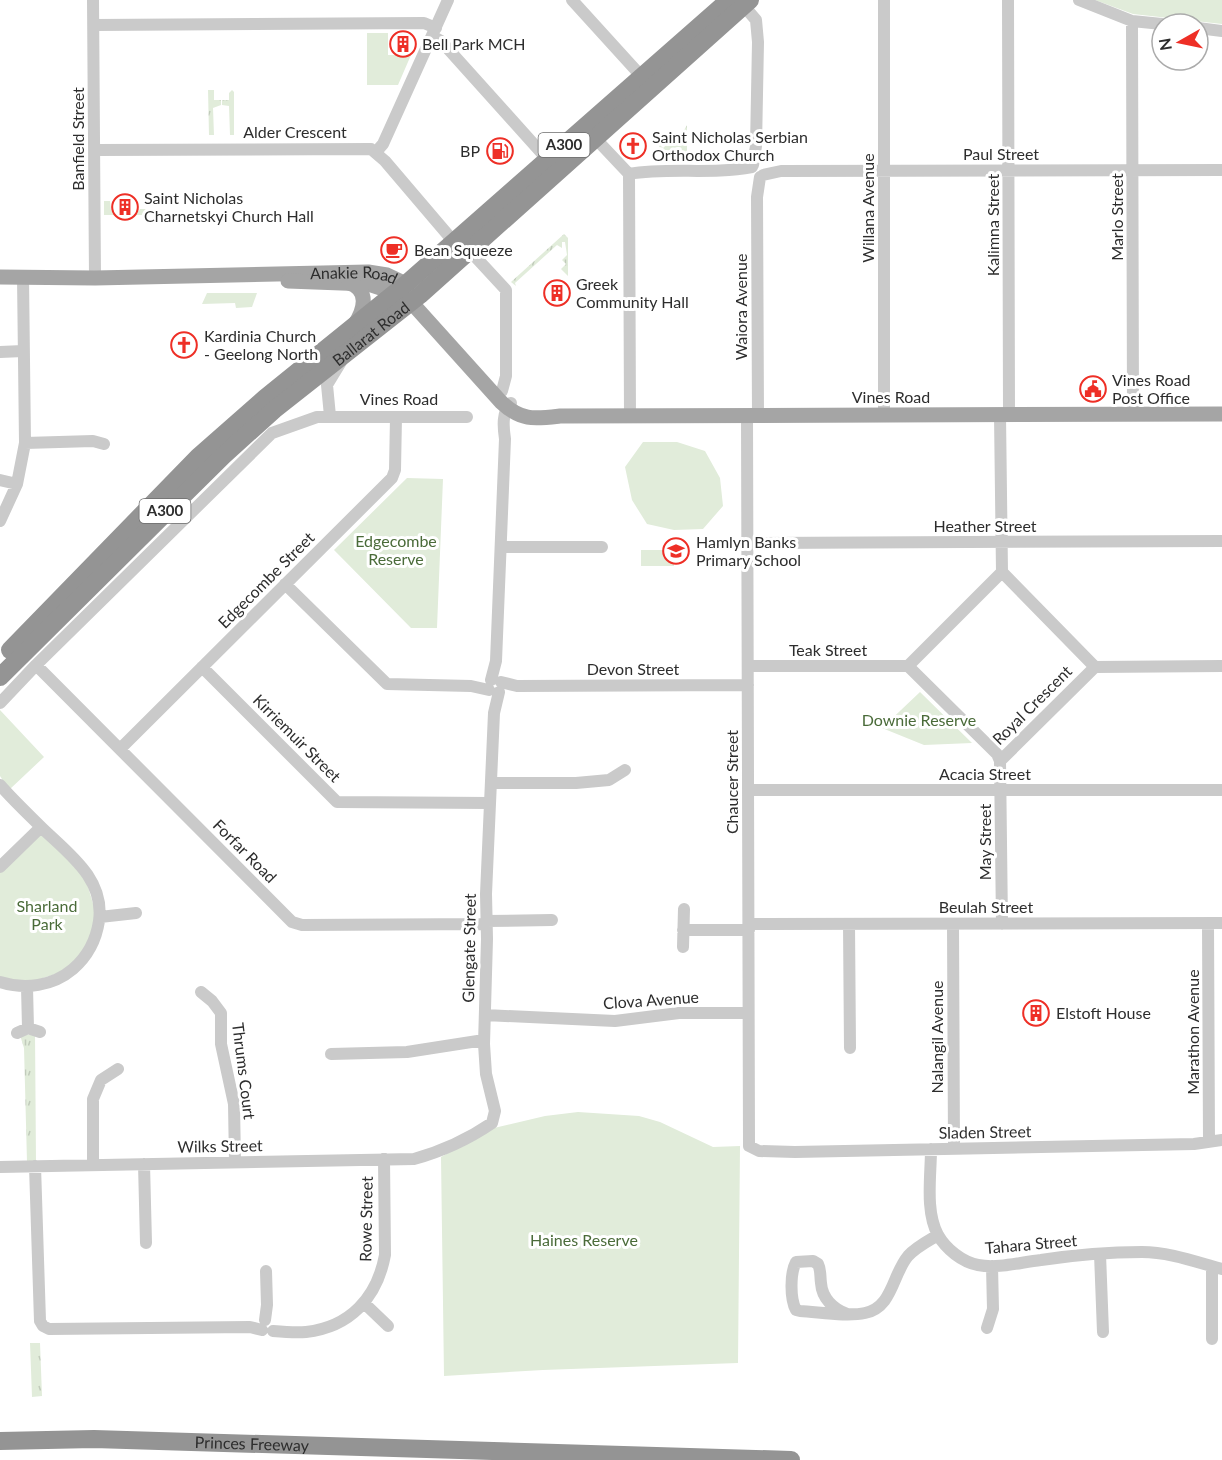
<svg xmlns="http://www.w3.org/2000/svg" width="1222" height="1460" viewBox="0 0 1222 1460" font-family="Lato,sans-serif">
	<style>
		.grass { fill: url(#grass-tufts) }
		.green { fill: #e1ecda }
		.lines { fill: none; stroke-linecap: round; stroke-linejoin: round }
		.minor { stroke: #cacaca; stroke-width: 12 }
		.major { stroke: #a5a5a5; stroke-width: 15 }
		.highway { stroke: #949494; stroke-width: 18 }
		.labels { text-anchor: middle; stroke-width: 6; stroke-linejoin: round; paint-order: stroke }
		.shield { fill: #fff; stroke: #6c6c6c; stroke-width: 1.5 }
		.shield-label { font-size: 15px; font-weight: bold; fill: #2d2d2d }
		.poi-label { font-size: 16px; fill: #2d2d2d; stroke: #fff; text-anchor: start }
		.street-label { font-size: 16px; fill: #2d2d2d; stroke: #fff }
		.park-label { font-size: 16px; fill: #4a6b39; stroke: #fff }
	</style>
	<defs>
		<pattern id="grass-tufts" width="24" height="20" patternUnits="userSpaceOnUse" patternTransform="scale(1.5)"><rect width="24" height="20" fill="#e1ecda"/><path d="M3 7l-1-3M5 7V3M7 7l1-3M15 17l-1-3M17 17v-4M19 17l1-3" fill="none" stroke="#c1cbbb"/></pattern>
	</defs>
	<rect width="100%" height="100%" fill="#fff"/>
	<path class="grass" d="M208,90H214V100H221V105L213,108L214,135H209Z
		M232,90L234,92V135H230L229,106L222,105V100H229V93Z
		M687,125V155H696V162H658L663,161L664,152L659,147L660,145L663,148L676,136L679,139Z
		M104,201H110L111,211H139L140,209H146V215H104Z
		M564,234L568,238V276L561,269L566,264L562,260L567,255L565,242H562V248L557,245L515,283L516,286L511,282Z
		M35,1034L36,1161L27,1162L24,1048L20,1035Z
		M30,1343H40L42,1396L32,1397Z"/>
	<path class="green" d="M1095,0H1222V24L1133,14Z
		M367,33H388V55H411L398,85H367Z
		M207,293H257L252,307L236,308L235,303L202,304Z
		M643,442H677L705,451L720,478L723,506L703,529L674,530L647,524L632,500L625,467Z
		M407,478L443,479L437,628H411L334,550Z
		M641,550H674V566H641Z
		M920,692L972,743L924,745L882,728Z
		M0,710L44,757L9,790L0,776Z
		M39,835H45L85,877L95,910L93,929L86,946L76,960L62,972L27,983L0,978V872Z
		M578,1112L639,1116L660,1122L713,1147L740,1146L738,1363L543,1370L444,1376L441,1157L494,1128L545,1116Z"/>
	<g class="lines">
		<path class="minor" d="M93,0L95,278
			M572,0L642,77
			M1008,0L1009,415
			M1079,0L1132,21L1162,24
			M744,6L756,20L758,42L756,146L753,165
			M1132,21L1133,414
			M94,25L424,23L436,28
			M1198,28L1222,31
			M432,36L441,41L547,159
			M596,139L629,174L630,417
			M95,150L371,149L385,161L454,242
			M376,152L383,144L448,0
			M629,174C670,167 711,175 752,167
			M763,175L781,171L1222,170
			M469,250L506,290V376L502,391
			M0,352L23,351
			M884,415V0
			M1000,415L1002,572
			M330,416L327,385L341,362
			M747,416L749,1146L759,1151L795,1152L1194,1144L1222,1140
			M758,416L757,197L760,177
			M25,443L93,441L104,444
			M0,480L17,484
			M0,521L17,484L25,443L23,277
			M747,543L1222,541
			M501,547H602
			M1002,572L1095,667
			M285,584L387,684L471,686L489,690
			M36,665L292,922L302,925L487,924
			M748,666H908
			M908,666L997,754L1000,761L1002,924
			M908,666L1002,572
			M202,667L337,802L490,803
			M1095,667L1222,666
			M491,680L496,661L505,439C503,426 502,412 511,403
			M501,682L517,686L748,685
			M0,703L36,665L272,433L317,417H467
			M120,749L392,478L395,470L396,417
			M1000,761L1095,667
			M491,783H576L609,780L625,770
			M0,785C13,800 28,814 42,828C69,854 105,879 99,921C96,941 88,956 73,969C53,986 25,990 0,982
			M749,790H1222
			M0,867L41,827
			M100,917L136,913
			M486,921L552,920
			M1208,923L1209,1142
			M749,924L1222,923
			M849,924L850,1048
			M953,924L954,1149
			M683,930H749
			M683,947L684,909
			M27,987L28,1028
			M201,992L212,1001L221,1013V1044L234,1104L235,1162
			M485,1015L615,1021L679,1013H748
			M17,1033L28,1028L40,1032
			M331,1054L407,1052L484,1040
			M931,1149C931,1176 925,1211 938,1235C946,1249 962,1262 978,1265C998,1269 1021,1262 1041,1260C1074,1255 1108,1252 1142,1252C1169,1252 1196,1262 1222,1269
			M144,1164L146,1243
			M93,1165V1099L101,1080L118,1069
			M35,1166L40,1321L43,1326L49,1329L250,1327L262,1330
			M0,1167L414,1159C443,1151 467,1140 492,1123L495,1111L486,1074L484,1044L487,939L486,894L494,713L499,692
			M1100,1254L1103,1332
			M364,1303L388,1326
			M847,1314C833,1309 822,1298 821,1283C820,1276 821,1270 818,1264L813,1261L796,1262C790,1273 790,1299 796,1310L800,1311C819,1312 847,1317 865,1313C893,1307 892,1275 908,1256C916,1247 928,1241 938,1235
			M265,1320L267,1305L266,1271
			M987,1328L993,1309L992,1266
			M273,1331C284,1332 296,1333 306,1332C350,1327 377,1298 385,1255L384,1159
			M1212,1339V1267"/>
		<g class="major">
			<path id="s1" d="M0,277L95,278L368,272L387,275L406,284"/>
			<path d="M288,281L368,284L395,293"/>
			<path d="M349,283C370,290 364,310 355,324"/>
			<path d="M411,302L501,402C521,421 534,419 560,416L1222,414"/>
		</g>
		<g class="highway">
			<path d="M10,650L198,457L265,398L406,284L729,0"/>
			<path id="s2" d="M0,677L223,456L274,410L420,295L750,0"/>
			<path id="s3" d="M0,1441L94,1439L791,1460"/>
		</g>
	</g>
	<defs>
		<g id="building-ring" transform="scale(1.35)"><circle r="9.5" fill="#fff" stroke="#ee2f26" stroke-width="1.5"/><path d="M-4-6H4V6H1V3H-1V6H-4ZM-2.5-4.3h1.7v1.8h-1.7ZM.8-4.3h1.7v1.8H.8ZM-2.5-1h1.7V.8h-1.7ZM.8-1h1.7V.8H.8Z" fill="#ee2f26"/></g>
		<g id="church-ring" transform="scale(1.35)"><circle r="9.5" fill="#fff" stroke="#ee2f26" stroke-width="1.5"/><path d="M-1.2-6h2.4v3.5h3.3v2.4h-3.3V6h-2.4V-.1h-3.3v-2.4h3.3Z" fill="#ee2f26"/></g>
		<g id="fuel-ring" transform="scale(1.35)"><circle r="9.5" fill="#fff" stroke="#ee2f26" stroke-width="1.5"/><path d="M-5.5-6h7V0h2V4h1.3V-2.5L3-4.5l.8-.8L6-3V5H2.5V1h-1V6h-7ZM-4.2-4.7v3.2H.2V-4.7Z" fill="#ee2f26"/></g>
		<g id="cafe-ring" transform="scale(1.35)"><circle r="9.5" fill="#fff" stroke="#ee2f26" stroke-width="1.5"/><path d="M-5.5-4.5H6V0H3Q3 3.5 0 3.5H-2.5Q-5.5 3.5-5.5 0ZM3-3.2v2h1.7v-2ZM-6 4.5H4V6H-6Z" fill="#ee2f26"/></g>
		<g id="civic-ring" transform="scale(1.35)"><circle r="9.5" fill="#fff" stroke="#ee2f26" stroke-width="1.5"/><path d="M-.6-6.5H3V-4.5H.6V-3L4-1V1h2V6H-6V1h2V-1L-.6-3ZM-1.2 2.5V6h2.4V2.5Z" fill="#ee2f26"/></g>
		<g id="school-ring" transform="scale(1.35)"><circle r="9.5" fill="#fff" stroke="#ee2f26" stroke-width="1.5"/><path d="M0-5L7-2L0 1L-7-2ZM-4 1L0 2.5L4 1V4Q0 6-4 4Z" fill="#ee2f26"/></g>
	</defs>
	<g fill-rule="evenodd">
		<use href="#building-ring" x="403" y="44"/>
		<use href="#church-ring" x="633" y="146"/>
		<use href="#fuel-ring" x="500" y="151"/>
		<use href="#building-ring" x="125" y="207"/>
		<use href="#cafe-ring" x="394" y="250"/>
		<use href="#building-ring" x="557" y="293"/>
		<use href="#church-ring" x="184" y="345"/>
		<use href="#civic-ring" x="1093" y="389"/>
		<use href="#school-ring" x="676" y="551"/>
		<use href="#building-ring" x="1036" y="1013"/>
	</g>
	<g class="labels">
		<g class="shield">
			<rect x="538.5" y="133" width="51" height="24" rx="4.5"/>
			<rect x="139.5" y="499" width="51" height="24" rx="4.5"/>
		</g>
		<g class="shield-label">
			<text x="564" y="150">A300</text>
			<text x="165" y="516">A300</text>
		</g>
		<g class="poi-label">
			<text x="422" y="50">Bell Park MCH</text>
			<text x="652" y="143">Saint Nicholas Serbian<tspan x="652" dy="18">Orthodox Church</tspan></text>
			<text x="480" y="157" text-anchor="end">BP</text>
			<text x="144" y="204">Saint Nicholas<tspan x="144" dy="18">Charnetskyi Church Hall</tspan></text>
			<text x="414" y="256">Bean Squeeze</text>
			<text x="576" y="290">Greek<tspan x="576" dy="18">Community Hall</tspan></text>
			<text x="204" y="342">Kardinia Church<tspan x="204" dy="18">- Geelong North</tspan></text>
			<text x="1112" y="386">Vines Road<tspan x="1112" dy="18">Post Office</tspan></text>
			<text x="696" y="548">Hamlyn Banks<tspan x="696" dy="18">Primary School</tspan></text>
			<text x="1056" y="1019">Elstoft House</text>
		</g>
		<g class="street-label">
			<text x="295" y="138">Alder Crescent</text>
			<text transform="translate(78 139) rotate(-90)" y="6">Banfield Street</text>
			<text x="1001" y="160">Paul Street</text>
			<text transform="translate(868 208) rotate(-90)" y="6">Willana Avenue</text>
			<text transform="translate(1117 217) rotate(-90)" y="6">Marlo Street</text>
			<text transform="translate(993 225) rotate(-90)" y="6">Kalimna Street</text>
			<text dy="6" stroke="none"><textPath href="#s1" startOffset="354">Anakie Road</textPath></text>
			<text transform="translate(741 307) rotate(-90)" y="6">Waiora Avenue</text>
			<text dy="6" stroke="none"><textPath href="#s2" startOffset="506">Ballarat Road</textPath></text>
			<text x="891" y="403">Vines Road</text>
			<text x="399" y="405">Vines Road</text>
			<text x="985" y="532">Heather Street</text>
			<text transform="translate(266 580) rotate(-45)" y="6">Edgecombe Street</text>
			<text x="828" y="656">Teak Street</text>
			<text x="633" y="675">Devon Street</text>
			<text transform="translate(1032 705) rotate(-45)" y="6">Royal Crescent</text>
			<text transform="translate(297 738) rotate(45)" y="6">Kirriemuir Street</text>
			<text x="985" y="780">Acacia Street</text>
			<text transform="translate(732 782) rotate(-90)" y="6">Chaucer Street</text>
			<text transform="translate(985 842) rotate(-90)" y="6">May Street</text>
			<text transform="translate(245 851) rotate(45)" y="6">Forfar Road</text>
			<text x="986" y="913">Beulah Street</text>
			<text transform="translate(469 948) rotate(-89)" y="6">Glengate Street</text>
			<text transform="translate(651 1000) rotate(-4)" y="6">Clova Avenue</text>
			<text transform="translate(1193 1032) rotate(-90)" y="6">Marathon Avenue</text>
			<text transform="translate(937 1037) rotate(-90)" y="6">Nalangil Avenue</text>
			<text transform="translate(244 1071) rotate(83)" y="6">Thrums Court</text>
			<text transform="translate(985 1132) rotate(-1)" y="6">Sladen Street</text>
			<text transform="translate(220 1146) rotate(-1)" y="6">Wilks Street</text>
			<text transform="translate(366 1219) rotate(-89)" y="6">Rowe Street</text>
			<text transform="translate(1031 1244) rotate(-5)" y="6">Tahara Street</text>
			<text dy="6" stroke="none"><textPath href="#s3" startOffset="252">Princes Freeway</textPath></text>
		</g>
		<g class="park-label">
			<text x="396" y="547">Edgecombe<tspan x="396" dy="18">Reserve</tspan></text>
			<text x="919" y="726">Downie Reserve</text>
			<text x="47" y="912">Sharland<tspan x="47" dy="18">Park</tspan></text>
			<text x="584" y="1246">Haines Reserve</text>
		</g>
	</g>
	<g transform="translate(1180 42) rotate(261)"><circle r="28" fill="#ffffff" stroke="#ababab" stroke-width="1.5"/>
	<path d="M0-4.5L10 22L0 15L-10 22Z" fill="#ee2f26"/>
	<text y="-9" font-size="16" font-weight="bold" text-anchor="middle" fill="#2d2d2d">N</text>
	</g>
</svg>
